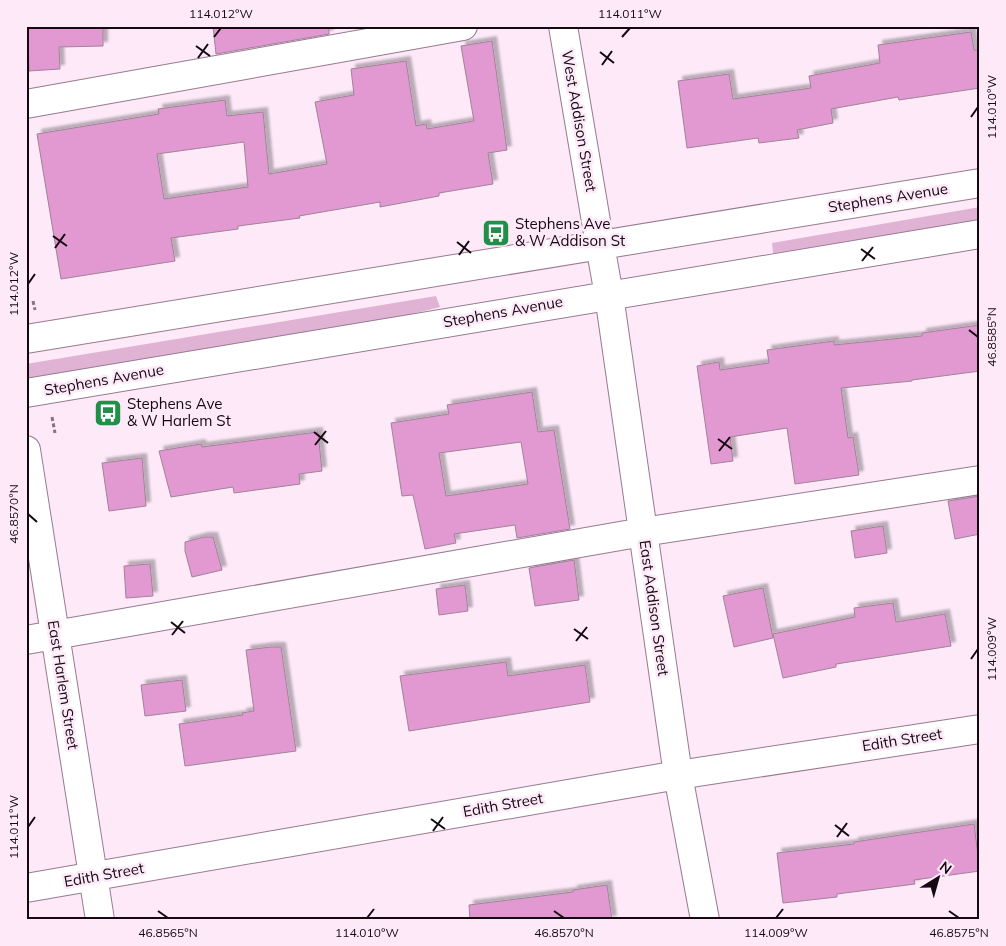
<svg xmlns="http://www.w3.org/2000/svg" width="1006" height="946" viewBox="0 0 1006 946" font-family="Mulish,sans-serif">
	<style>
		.green { fill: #e0b3d4 }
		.building { fill: #e299d1; stroke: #a08298; fill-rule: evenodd; filter: url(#shadow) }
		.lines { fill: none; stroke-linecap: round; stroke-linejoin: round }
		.minor-casing { stroke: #977a90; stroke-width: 30 }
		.major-casing { stroke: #977a90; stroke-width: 30 }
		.path { stroke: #857581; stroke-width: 3; stroke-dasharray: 4 2.5; stroke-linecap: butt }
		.minor { stroke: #fff; stroke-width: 28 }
		.major { stroke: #fff; stroke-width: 28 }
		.ticks { fill: none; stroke: #140911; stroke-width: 2 }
		.labels { text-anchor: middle; stroke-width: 5; stroke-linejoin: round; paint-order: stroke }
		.street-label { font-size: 15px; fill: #140911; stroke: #fde9f8 }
		.poi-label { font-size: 15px; fill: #140911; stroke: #fde9f8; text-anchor: start }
		.neatline { fill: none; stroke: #140911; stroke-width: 2 }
		.ticks-label { font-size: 12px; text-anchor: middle; fill: #140911 }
	</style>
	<defs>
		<filter id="shadow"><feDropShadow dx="4.5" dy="-4.5" stdDeviation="1" flood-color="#0004"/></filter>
	</defs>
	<rect width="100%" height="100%" fill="#fde9f8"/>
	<path class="green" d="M980,207V227L774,263L772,243Z
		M436,296L440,307L352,329L26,381V364Z"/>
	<path class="building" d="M27,26H103V46L59,47L60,69L29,71Z
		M213,26H329V34L216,54Z
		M971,32L974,50H980V88L899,100L898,97L831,109L833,123L797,130L799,138L759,143L758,138L687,148L678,81L729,74L733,99L811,88L809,76L880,63L878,45Z
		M492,41L507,150L488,153L493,184L439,193V196L380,207V202L299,216L300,218L238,226V229L171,238L175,261L61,279L37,134L159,114L158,109L225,100L227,116L263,112L269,174L327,164L315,102L354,95L351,69L406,61L416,126L426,124L427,129L474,121L461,46ZM244,142L248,187L164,199L157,154Z
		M980,325V371L912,380V381L841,388L848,438L853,437L859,475L795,484L787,428L730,437L733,461L711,464L697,366L719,362L720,370L769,363L767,350L834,341V345L922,336V333Z
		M532,392L538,432L554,430L570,529L517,538L515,525L454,534L456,543L425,549L413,495L402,496L391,423L449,414L447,405ZM521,442L528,484L446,496L439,453Z
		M318,432L322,471L299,474L300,484L234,493L233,487L171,497L159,451L201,444L202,447Z
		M142,458L146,506L109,511L102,463Z
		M980,496V534L955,539L948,501Z
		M883,526L887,553L855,558L851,531Z
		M204,537H213L222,570L192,577L185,551V542Z
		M574,560L579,600L535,606L529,568Z
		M150,564L153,596L126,598L124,566Z
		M465,585L468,611L439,615L436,589Z
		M763,588L773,638L734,647L723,596Z
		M893,603L896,622L945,614L951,646L836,664V667L783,678L773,634L855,617L854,608Z
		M271,647H281L296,751L185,766L179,724L243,715L242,713L254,711L246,650Z
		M506,662L508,676L585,665L590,702L409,731L400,676Z
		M182,680L186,711L145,716L141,685Z
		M974,824L980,871L914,880L915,884L837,894V897L783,903L777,853L854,844V842Z
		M607,885L612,920H470L469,905L573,892V890Z"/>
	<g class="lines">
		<g class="minor-casing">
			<path id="minor" d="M563,26L600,245
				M26,104L463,26
				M609,295L678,775L705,920
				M26,450L100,920
				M26,640L643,532L980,480
				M26,888L678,775L980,729"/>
		</g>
		<g class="major-casing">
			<path id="major" d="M600,245L609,295
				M26,339L980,183
				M26,393L980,234"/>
		</g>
		<path class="path" d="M33,301L35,310
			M52,417L55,433"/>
		<use href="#minor" class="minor"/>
		<use href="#major" class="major"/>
	</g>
	<path class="ticks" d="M214,37L221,28M622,37L630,28M196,46L210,56M600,52L614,63M198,58L208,44M602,65L612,51M971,117L978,107M53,236L67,246M457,242L471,253M55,248L65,234M861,249L875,259M459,255L469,241M862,261L873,247M28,284L35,274M969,330L978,337M314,432L328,443M718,439L732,449M315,445L326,431M719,451L730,437M28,514L37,522M171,622L185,633M574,629L588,639M172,635L183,621M576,641L587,627M971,659L978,649M431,819L445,829M835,825L849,836M28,827L35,817M433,831L443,817M837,837L847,823M158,911L168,918M554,911L564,918M949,911L959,918M367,918L374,909M776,918L783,909"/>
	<defs>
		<g id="bus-square" transform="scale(1.4375)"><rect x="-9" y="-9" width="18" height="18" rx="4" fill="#218f47" stroke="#fde9f8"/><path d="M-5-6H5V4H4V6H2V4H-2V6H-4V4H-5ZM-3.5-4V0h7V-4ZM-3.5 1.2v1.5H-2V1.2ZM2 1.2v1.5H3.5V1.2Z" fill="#fff"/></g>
	</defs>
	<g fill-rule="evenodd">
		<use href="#bus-square" x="496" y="233"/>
		<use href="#bus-square" x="108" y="413"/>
	</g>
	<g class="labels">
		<g class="street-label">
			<text transform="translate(579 121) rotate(80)" y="5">West Addison Street</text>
			<text transform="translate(888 198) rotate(-9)" y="5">Stephens Avenue</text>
			<text transform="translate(503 312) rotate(-10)" y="5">Stephens Avenue</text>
			<text transform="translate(104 380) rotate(-10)" y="5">Stephens Avenue</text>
			<text transform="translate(654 608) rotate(82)" y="5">East Addison Street</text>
			<text transform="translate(63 685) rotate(81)" y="5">East Harlem Street</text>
			<text transform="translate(902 740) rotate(-9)" y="5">Edith Street</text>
			<text transform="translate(503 805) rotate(-10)" y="5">Edith Street</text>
			<text transform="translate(104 875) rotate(-10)" y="5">Edith Street</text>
		</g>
		<g class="poi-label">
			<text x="515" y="229">Stephens Ave<tspan x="515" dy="17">&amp; W Addison St</tspan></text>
			<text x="127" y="409">Stephens Ave<tspan x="127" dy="17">&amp; W Harlem St</tspan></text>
		</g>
	</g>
	<rect width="1006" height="946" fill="none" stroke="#fde9f8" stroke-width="55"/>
	<g transform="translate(938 878) rotate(37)" stroke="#fde9f8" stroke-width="4" paint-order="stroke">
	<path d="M0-4L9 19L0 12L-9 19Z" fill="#140911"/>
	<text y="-8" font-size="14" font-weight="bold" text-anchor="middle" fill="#140911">N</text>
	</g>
	<rect x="28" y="28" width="950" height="890" class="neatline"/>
	<g class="ticks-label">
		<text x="221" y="18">114.012°W</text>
		<text x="630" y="18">114.011°W</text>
		<text transform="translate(992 107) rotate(-90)" y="4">114.010°W</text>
		<text transform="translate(14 284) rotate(-90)" y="4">114.012°W</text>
		<text transform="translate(992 337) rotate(-90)" y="4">46.8585°N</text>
		<text transform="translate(14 514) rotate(-90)" y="4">46.8570°N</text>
		<text transform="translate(992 649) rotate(-90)" y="4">114.009°W</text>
		<text transform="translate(14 827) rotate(-90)" y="4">114.011°W</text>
		<text x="168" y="937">46.8565°N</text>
		<text x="367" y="937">114.010°W</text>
		<text x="564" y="937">46.8570°N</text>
		<text x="776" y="937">114.009°W</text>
		<text x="959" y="937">46.8575°N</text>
	</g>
</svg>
